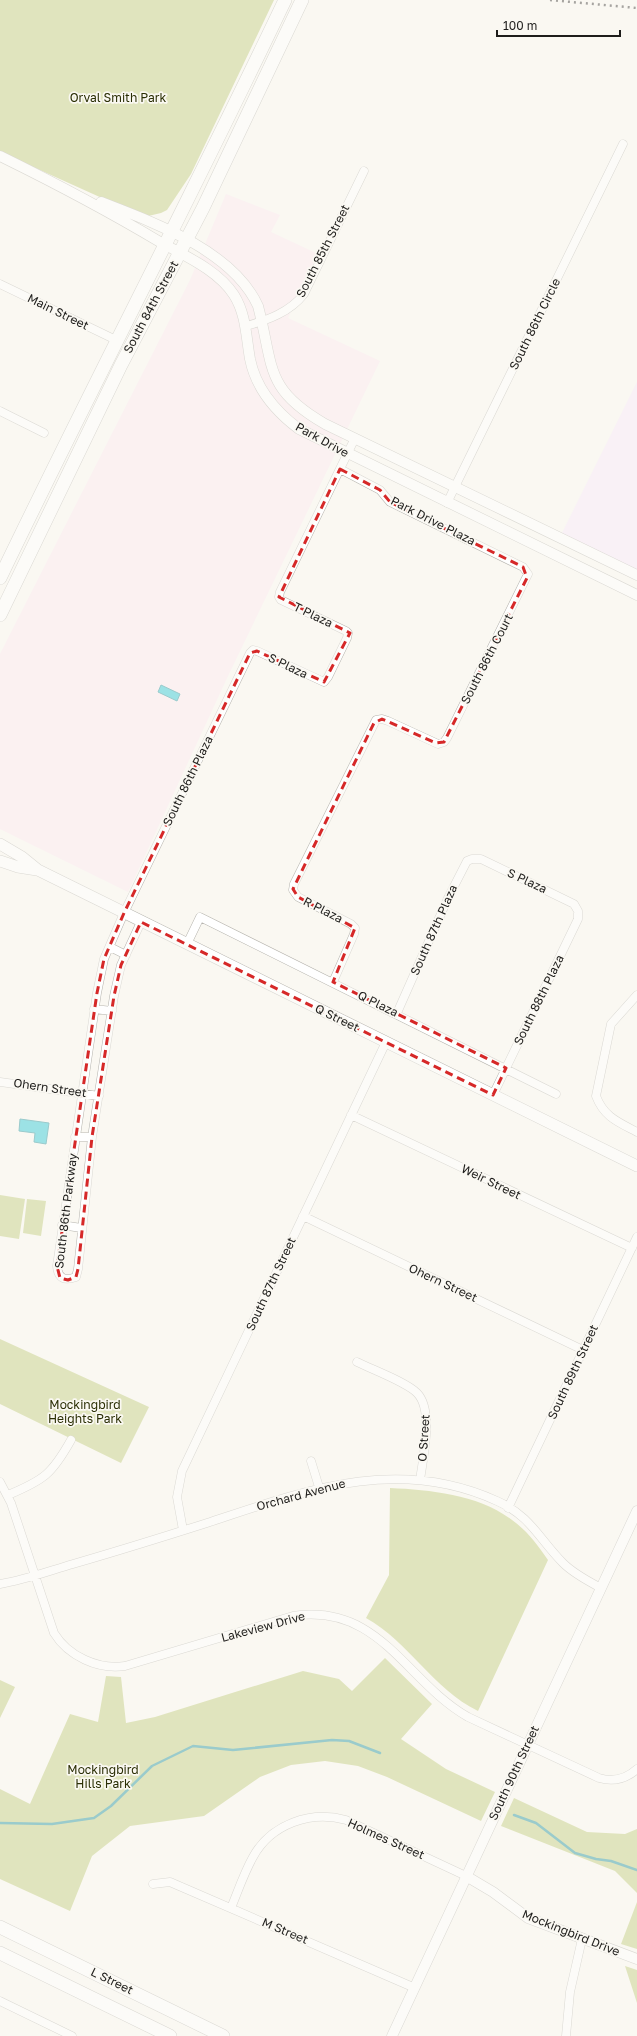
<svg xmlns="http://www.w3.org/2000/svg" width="637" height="2036" viewBox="0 0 637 2036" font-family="'Golos Text',sans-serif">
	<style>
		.commercial { fill: #fce8f0 }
		.education { fill: #f8e8fb }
		.green { fill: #c2cd7e }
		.water { fill: #2bc7d5; stroke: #27949d }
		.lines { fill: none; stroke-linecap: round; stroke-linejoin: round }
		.stream { stroke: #27949d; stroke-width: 2.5 }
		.minor-casing { stroke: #b6b4ae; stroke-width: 9 }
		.tertiary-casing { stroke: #b6b4ae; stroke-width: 11 }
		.secondary-casing { stroke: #b6b4ae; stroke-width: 12 }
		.primary-casing { stroke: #b6b4ae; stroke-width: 14 }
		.minor { stroke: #fff; stroke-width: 8 }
		.tertiary { stroke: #fff; stroke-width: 10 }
		.secondary { stroke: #fff; stroke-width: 11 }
		.primary { stroke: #fff; stroke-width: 13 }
		.rail { stroke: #413f3d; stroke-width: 2.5; stroke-dasharray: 2 4; stroke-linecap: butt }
		.marked { fill: none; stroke: #d62828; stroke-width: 3; stroke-dasharray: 8 5; stroke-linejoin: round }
		.labels { text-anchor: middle; stroke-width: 3.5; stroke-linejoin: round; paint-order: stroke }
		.park-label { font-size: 12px; fill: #2a2e04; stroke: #faf8f2 }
		.street-label { font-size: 12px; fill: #1e1d1b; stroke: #faf8f2 }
	</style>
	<rect width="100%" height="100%" fill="#faf8f2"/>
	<path class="commercial" d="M226,194L280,215L271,232L318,254L288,318L380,361L228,676L128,892L0,829V654L190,280Z"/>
	<path class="education" d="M637,382V575L560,537Z"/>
	<path class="green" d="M0,0H274L191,174L167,210L161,213L144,217L0,152Z
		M0,1195L25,1199L19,1239L0,1236Z
		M27,1199L46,1201L41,1236L23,1233Z
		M0,1339L149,1407L121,1463L0,1404Z
		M390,1488C433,1490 482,1495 516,1523C529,1533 539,1547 548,1560L478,1711C433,1689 409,1642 366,1618L389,1575Z
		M385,1658L432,1704L401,1739L446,1769L495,1792L481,1821L387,1777L358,1766L325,1761L291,1765L260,1777L204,1816L130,1826L92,1856L70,1911L0,1879V1789L30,1804L70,1714L98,1722L106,1676L121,1677L126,1723L155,1717L303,1671L339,1679L352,1691Z
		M0,1680L15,1687L0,1718Z
		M514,1798L587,1832L625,1834L637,1829V1893L615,1871L501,1826Z
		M637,1902V1949L621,1944Z
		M625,1966L637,1970V2003Z"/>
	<path class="water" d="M161,685L180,694L177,701L158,692Z
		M20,1119L49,1123L46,1144L34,1142L35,1133L19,1131Z"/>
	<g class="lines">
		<path class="stream" d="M514,1815L536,1823L575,1853L596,1859L611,1861L637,1870
			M0,1823L52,1824L94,1818L111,1806L152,1766L193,1746L233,1750L332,1740L349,1741L380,1753"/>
		<g class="minor-casing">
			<path id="minor" d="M0,284L116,340
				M246,326C268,320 290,312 304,294L364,171
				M0,411L44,433
				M447,503L623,144
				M141,922L121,965L114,996L92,1137L78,1269L76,1277C65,1281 58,1279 57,1266L97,993L104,959L124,913L250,653L253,650L257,651L324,682L328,677L347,638L348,633L346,631L281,600L279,597L280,592L355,438
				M187,944L200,917L556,1094
				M110,947L126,955
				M333,982L354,934L355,928L351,924L298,897L293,890L294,884L376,720L382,719L388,721L438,744L444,742L447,738L528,574L523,567L390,502L380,490L340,469
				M637,995L611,1024L596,1096C604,1117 618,1122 637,1132
				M94,1009L112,1011
				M397,1013L448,898L467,861L472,859H481L574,904L578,911V919L493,1095
				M0,1082L99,1096
				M351,1115L632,1248
				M75,1137H92
				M303,1216L583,1350
				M62,1225L81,1228
				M357,1362C373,1370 406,1382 417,1393C434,1410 423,1458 420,1480
				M311,1461L319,1487
				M0,1482L11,1503L54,1633C68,1656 98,1670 125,1666L293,1616C380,1603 405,1681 468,1717L599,1778C613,1782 626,1779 637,1769
				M8,1495C44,1480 52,1474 71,1440
				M508,1508L637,1237
				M183,1530L177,1497L182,1471L386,1042
				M0,1584C25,1580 49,1571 73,1564C118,1551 163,1537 207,1523C304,1491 397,1455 497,1501C531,1516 539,1539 563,1563C574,1574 588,1581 601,1588
				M153,1884L170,1882L415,1988
				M231,1908C238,1891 244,1873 253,1857C271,1824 311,1810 346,1820L466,1876
				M0,2001L72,2036
				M566,2036L570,1992L582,1939"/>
		</g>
		<g class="tertiary-casing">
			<path id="tertiary" d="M0,156C55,183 108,211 160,242C185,256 218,270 234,295C246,314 246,336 250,359C256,389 275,411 299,429L637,595
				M101,202C155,223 233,251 258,306C274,367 264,389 325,424L637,575
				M466,1876L493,1892L528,1918L637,1959
				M392,2036L637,1511"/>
		</g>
		<g class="secondary-casing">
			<path id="secondary" d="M0,844L22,857L38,870L637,1166
				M0,861L18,867L37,870"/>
		</g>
		<g class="primary-casing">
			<path id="primary" d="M0,578C93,384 193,194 285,0
				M0,615L121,365L203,208L302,0
				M0,1927L223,2036
				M0,1953L170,2036"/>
		</g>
		<use href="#minor" class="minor"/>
		<use href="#tertiary" class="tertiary"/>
		<use href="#secondary" class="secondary"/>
		<use href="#primary" class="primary"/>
		<path class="rail" d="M550,0L637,8"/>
	</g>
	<path d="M0 0H637V2036H0ZM340,469L380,490L390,502L523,567L527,578L444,742L436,743L382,719L374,723L293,889L298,897L355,928L333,982L506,1068L493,1095L141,922L121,965L114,996L92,1137L78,1269L76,1277L68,1280L60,1278L57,1266L97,993L104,959L124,913L250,653L257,651L324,682L350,633L279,597Z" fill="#faf8f2" fill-opacity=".55" fill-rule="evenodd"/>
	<path class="marked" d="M340,469L380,490L390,502L523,567L527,578L444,742L436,743L382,719L374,723L293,889L298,897L355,928L333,982L506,1068L493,1095L141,922L121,965L114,996L92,1137L78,1269L76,1277L68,1280L60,1278L57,1266L97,993L104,959L124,913L250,653L257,651L324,682L350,633L279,597Z"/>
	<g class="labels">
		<g class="park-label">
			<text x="118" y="102">Orval Smith Park</text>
			<text x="85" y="1409">Mockingbird<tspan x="85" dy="14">Heights Park</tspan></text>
			<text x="103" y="1774">Mockingbird<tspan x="103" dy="14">Hills Park</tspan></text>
		</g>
		<g class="street-label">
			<text transform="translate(323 251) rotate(-63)" y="4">South 85th Street</text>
			<text transform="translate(151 307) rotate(-62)" y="4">South 84th Street</text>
			<text transform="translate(58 312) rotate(26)" y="4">Main Street</text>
			<text transform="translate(535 324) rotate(-64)" y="4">South 86th Circle</text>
			<text transform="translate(322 440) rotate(29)" y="4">Park Drive</text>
			<text transform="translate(433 521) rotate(27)" y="4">Park Drive Plaza</text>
			<text transform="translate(313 615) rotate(26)" y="4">T Plaza</text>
			<text transform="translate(487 659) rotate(-63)" y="4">South 86th Court</text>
			<text transform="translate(288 666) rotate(26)" y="4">S Plaza</text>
			<text transform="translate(188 781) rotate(-64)" y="4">South 86th Plaza</text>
			<text transform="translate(527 881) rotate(25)" y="4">S Plaza</text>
			<text transform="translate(323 910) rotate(27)" y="4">R Plaza</text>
			<text transform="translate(434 930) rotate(-66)" y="4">South 87th Plaza</text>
			<text transform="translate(539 1000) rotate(-64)" y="4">South 88th Plaza</text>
			<text transform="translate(378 1004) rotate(26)" y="4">Q Plaza</text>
			<text transform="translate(337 1018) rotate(26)" y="4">Q Street</text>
			<text transform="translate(50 1088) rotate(8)" y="4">Ohern Street</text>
			<text transform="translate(491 1182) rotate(26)" y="4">Weir Street</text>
			<text transform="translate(66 1211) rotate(-83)" y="4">South 86th Parkway</text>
			<text transform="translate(443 1283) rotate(25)" y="4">Ohern Street</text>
			<text transform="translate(271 1284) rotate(-65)" y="4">South 87th Street</text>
			<text transform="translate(573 1372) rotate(-65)" y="4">South 89th Street</text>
			<text transform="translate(424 1438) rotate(-86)" y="4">O Street</text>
			<text transform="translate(301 1495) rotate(-15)" y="4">Orchard Avenue</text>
			<text transform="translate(263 1627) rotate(-15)" y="4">Lakeview Drive</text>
			<text transform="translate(514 1773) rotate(-65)" y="4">South 90th Street</text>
			<text transform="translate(386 1839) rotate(24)" y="4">Holmes Street</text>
			<text transform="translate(285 1931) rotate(23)" y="4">M Street</text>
			<text transform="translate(571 1933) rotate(22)" y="4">Mockingbird Drive</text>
			<text transform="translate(112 1981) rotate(26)" y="4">L Street</text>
		</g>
	</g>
	<path d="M497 30v6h123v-6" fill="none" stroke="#1e1d1b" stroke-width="2"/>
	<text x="503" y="30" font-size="12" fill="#1e1d1b" stroke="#faf8f2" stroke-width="3" paint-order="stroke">100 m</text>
</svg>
